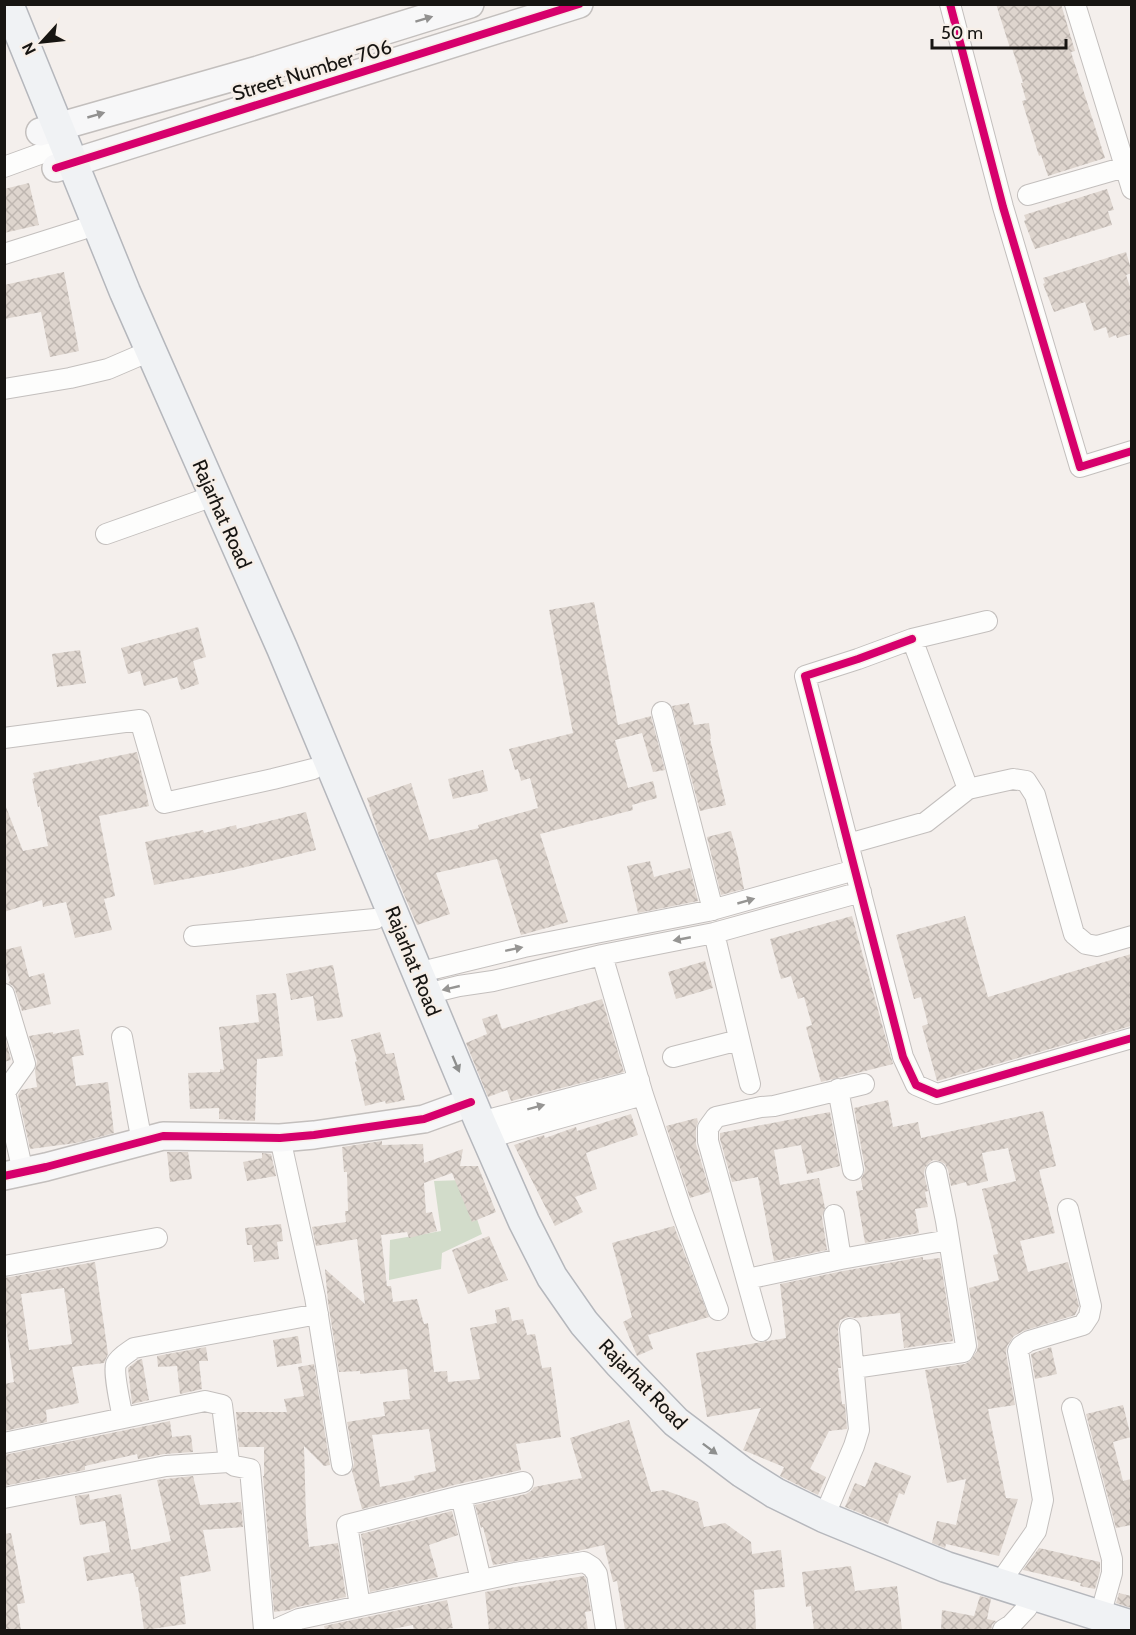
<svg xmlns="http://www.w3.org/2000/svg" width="1136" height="1635" viewBox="0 0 1136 1635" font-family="Cabin,sans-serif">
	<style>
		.park { fill: #d2dcca }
		.building { fill: url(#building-cross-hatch); fill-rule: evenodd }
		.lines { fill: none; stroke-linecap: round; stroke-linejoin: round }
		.street-casing { stroke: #c3bfbd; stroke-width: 22 }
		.secondary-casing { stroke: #c3bfbd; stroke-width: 30 }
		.primary-casing { stroke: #b5b7bc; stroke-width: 33 }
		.street { stroke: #fdfdfc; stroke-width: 20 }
		.secondary { stroke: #f7f7f8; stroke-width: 27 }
		.primary { stroke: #f0f2f4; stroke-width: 30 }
		.cycleway-casing { stroke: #f7efe8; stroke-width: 11 }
		.cycleway { stroke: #d6006c; stroke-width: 8 }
		.oneway { fill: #929190 }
		.oneway2 { fill: #969593 }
		.oneway3 { fill: #8e8f8e }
		.labels { text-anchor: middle; stroke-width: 5; stroke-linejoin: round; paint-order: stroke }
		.street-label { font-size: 20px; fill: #171512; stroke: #f7efe8 }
	</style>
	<defs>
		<pattern id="building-cross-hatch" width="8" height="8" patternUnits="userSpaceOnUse" patternTransform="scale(1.5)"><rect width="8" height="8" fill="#ded5ce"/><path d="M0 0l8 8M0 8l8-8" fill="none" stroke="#beb6b0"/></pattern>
	</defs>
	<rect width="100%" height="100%" fill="#f4efec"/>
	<path class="park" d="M464,1180L482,1234L442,1253L441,1269L389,1280L390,1240L441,1231L434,1181Z"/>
	<path class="building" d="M996,4H1061L1075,51L1071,52L1105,158L1048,176L1041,155L1039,156L1022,101L1026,100L1021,83H1023L1012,48H1010Z
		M29,183L39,225L4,233V189Z
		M1107,189L1114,210L1108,211L1112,225L1035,249L1024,221L1026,220L1024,215Z
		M1126,252L1131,269V273L1126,275L1131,290V334L1117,338L1116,335L1109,338L1106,327L1094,331L1085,302L1054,312L1043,284L1045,283L1043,278Z
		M64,272L79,351L50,357L41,312L4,319V285Z
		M594,602L618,725L651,716L665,770L653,772L642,733L615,740L628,788L653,781L657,798L632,805L633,810L540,834L568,922L521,935L497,859L436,873L450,914L417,925L379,836L367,798L411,783L429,840L479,828L478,825L538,808L530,778L521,781L518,769L515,770L509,749L573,733L549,610Z
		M198,627L206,657L193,661L199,684L181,690L177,677L144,686L140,671L128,674L121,648Z
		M80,650L86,683L57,687L52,654Z
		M689,703L694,725L709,723L711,739H710L726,805L700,811L672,706Z
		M137,752L149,806L99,816L115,896L104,899L112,930L75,938L66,902L43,907L42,900L4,912V807H6L23,851L48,846L40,806L38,807L32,779L35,778L33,773Z
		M483,770L488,791L453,799L448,779Z
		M306,812L316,850L229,871L154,885L145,842L203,830L204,833L236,825L237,829Z
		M731,831L738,857L744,889L721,895L707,837Z
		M650,861L654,877L690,868L698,901L638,913L627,866Z
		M852,916L893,1064L821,1082L806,1027L812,1025L804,997L798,999L791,976L781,979L770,939Z
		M965,916L988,997L1131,954V1026L937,1081L922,1026L928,1024L921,997L914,999L896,935Z
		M21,946L29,977L44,973L51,1004L22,1011L15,990L13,986L8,983L10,981L4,962V950Z
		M705,961L713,988L676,999L668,972Z
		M333,965L343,1017L317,1021L313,996L291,1000L286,974Z
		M276,993L283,1056L257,1059L255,1121L219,1119V1108L190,1109L188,1073L220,1072V1069L224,1070L219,1027L259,1022L256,995Z
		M602,999L624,1072L511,1101L507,1090L488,1097L466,1043L487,1034L482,1019L497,1014L502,1029Z
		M79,1029L84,1055L72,1057L76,1086L108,1082L114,1133L76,1143L30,1149L18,1095L21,1090L37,1087L35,1071L37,1061L29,1036L53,1032V1034Z
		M380,1032L386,1054L394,1053L405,1100L386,1104L385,1101L365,1106L355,1062L357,1061L351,1040Z
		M6,1041L11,1060L4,1062V1042Z
		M888,1100L893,1127L918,1122L921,1138L1043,1111L1056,1166L1039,1170L1055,1233L1020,1241L1028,1272L1068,1262L1079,1306L1075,1315L1023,1331L1014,1336L1007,1346L1006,1353L1015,1405L988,1409L1006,1498L1018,1499L999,1556L946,1544L945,1548L932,1543L937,1521L956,1525L966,1479L947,1483L925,1370L965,1364L970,1361L977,1351L978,1344L969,1288L999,1280L993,1255L998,1254L982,1189L1016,1181L1008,1148L982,1153L988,1181L967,1186L966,1182L951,1186L948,1170L945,1164L939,1161L933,1160L929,1163L925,1168L924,1174L928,1191L925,1192L928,1207L915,1209L919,1233L865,1243L856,1191L863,1190L861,1179L864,1173L865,1168L854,1108Z
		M830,1112L840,1166L807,1174L801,1145L774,1150L780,1185L819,1178L825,1208L822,1217L827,1250L774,1261L758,1177L732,1182L720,1139V1133Z
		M631,1114L638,1135L586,1153L597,1189L575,1197L583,1212L555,1226L514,1145L544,1135L545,1138L576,1127L577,1131Z
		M697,1118L698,1122L696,1128V1144L710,1192L690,1198L666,1126Z
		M382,1141V1145L423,1144L424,1163L463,1149L460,1166H478L496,1212L472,1222L452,1173L424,1183L426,1213L432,1212L437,1231L409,1238L407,1232L381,1235L387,1286H391L393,1302L417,1299L424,1324L428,1323L434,1372L447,1371L448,1382L480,1379L470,1328L497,1323L495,1310L509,1307L512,1321L523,1319L527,1335L535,1334L542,1368L551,1367L561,1437L516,1444L521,1470L458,1484L362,1509L352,1471L354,1463L347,1422L385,1416L383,1402L410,1399L407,1369L360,1374V1371L339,1372L328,1302L325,1269L365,1304L357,1239L316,1246L312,1227L346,1222L345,1211H348L347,1172H344L342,1147ZM429,1429L436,1471L414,1476L415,1480L380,1487L372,1435Z
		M167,1152H188L192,1179L170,1182Z
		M262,1153L271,1154L276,1176L247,1181L243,1162L262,1158Z
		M281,1224L283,1241L277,1242L279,1259L254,1262L252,1245H247L245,1228Z
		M674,1226L709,1317L648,1335L653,1349L637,1356L623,1322L632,1317L612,1243Z
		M489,1236L508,1280L468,1294L452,1250Z
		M923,1257V1260L940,1258L953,1341L904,1348L900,1313L855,1318L848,1317L840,1320L838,1330L841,1368H838L842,1404H845L847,1429L829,1431L810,1469L826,1477L818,1495L780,1476L784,1467L743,1450L761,1408L707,1417L696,1353L786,1338L780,1284L843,1271Z
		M95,1262L108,1354L104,1363L72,1367L79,1403L46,1410L47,1422L4,1431V1384L14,1382L4,1312V1278ZM64,1288L72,1344L29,1350L21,1294Z
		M298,1336L302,1363L277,1367L273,1340Z
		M206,1347L208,1361H199L202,1389L180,1394L177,1366L158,1367L157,1356Z
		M1051,1347L1057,1374L1035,1379L1031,1354Z
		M142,1359L149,1400L132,1404L128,1368L138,1360Z
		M314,1364L330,1465L324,1466L304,1446L306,1518L309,1547L338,1543L346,1597L297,1607L289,1610L274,1612L263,1476H264V1447H239L236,1412H287L284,1399L304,1396L298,1367Z
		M1123,1405L1131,1437L1113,1442L1123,1481L1131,1479V1525L1116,1528L1086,1414Z
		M629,1420L651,1492L664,1490L698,1502L704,1527L725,1523L751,1542L752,1554L781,1550L785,1587L754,1590L756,1630H625L617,1581L613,1582L604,1545L573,1552L493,1565L483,1527L481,1528L475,1505L526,1494L531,1491L534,1487L582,1478L570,1438Z
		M170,1421L172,1437L191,1435L193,1452L164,1454L138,1459L137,1454L85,1466V1470L4,1486V1455Z
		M875,1462L911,1476L904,1495L899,1493L888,1524L845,1507L855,1483L865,1487Z
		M193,1476L200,1505L241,1502L243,1527L203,1530L211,1571L180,1577L186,1624L144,1630L138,1587H136L133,1573L87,1581L83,1557L110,1552L105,1521L80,1525L75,1496L89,1494L90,1500L121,1494L131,1550L171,1541L157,1480Z
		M452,1511L458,1535L429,1545L438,1577L370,1592L361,1534Z
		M11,1533L25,1603L17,1604L21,1630H4V1534Z
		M1039,1548L1100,1562V1571L1095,1589L1080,1586L1081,1583L1023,1570Z
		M851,1566L855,1591L897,1586L902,1630H814L811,1606L806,1607L802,1572Z
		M584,1576L586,1579L591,1611L585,1612L588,1630H489L485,1592Z
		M1119,1593L1131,1596V1608L1116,1603Z
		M980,1596L991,1599L987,1619L996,1621L992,1625L991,1630H941L942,1610L974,1616Z
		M447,1600L453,1628L438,1630H414L413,1625L387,1630H325L324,1626Z"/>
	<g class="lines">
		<g class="street-casing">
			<path id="street" d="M950,4L1003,207L1080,467L1132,451
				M1075,4L1132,189
				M4,167L48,151
				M1028,195L1132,165
				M4,254L83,229
				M4,389L70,378L108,369L150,351
				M106,534L202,500
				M912,639L858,659L805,676L903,1057L916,1085L937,1094L1132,1038
				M662,712L713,910
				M4,738L140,720L164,803L273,779L313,769
				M968,789L912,639L987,621
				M848,844L926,822L968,789L1013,779L1026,781L1035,795L1074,934L1086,944L1097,946L1132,936
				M714,933L750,1084
				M194,936L375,919
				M602,955L643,1095L682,1212L718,1310
				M417,973L524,947L708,911L855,870
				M4,994L25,1064L5,1092L23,1172
				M426,994L459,986L493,981L602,955L714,933L861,892
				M122,1037L142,1142
				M673,1057L739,1040
				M838,1089L853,1170
				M480,1122L639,1080
				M280,1138L315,1297L342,1465
				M488,1138L643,1095
				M834,1215L841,1259
				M4,1266L157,1238
				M747,1279L841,1259L949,1240
				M761,1331L708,1141V1128L716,1117L761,1107L774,1106L864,1084
				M854,1368L963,1352L966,1346L946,1221L936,1172
				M1072,1408L1112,1559V1573L1100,1616
				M123,1418C121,1408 113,1373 116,1364C119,1357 129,1352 134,1348L318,1314
				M4,1443L205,1401L222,1405L229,1462L235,1466L250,1469L264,1630
				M461,1496L481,1580
				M4,1498L166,1466L229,1462
				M824,1517L854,1446L859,1430L850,1329
				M999,1584L1036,1531L1043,1500L1018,1351L1021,1346L1029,1341L1083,1325L1089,1316L1091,1306L1068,1209
				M360,1606L347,1525L461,1496L523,1482
				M274,1630L299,1619L515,1573L584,1562L592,1567L597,1574L606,1630
				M1003,1630L1011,1625L1027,1608"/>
		</g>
		<g class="secondary-casing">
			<path id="secondary" d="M40,132L258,70L470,4
				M56,168L579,4
				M4,1176L46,1167L163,1136L280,1138L314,1135L424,1119L471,1102"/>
		</g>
		<g class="primary-casing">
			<path id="primary" d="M8,4L125,292L282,648L480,1122L524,1222L552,1277L584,1323L620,1364L676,1422L742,1472L775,1493L824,1517L946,1567L1132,1626"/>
		</g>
		<use href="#street" class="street"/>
		<use href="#secondary" class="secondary"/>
		<use href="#primary" class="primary"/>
		<g class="cycleway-casing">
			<path id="cycleway" d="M950,4L1003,207L1080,467L1132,451
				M56,168L579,4
				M912,639L858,659L805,676L903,1057L916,1085L937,1094L1132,1038
				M4,1176L46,1167L163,1136L280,1138L314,1135L424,1119L471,1102"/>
		</g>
		<use href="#cycleway" class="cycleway"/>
	</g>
	<defs><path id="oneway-solid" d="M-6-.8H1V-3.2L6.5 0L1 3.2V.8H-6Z" transform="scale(1.5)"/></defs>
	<g class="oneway">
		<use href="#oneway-solid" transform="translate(424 19) rotate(-17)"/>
		<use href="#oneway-solid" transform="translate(96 115) rotate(-16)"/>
	</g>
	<g class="oneway2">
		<use href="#oneway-solid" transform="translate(746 901) rotate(-16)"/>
		<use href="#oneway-solid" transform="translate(682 939) rotate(169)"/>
		<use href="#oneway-solid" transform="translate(514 949) rotate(-12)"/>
		<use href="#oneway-solid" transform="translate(451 988) rotate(167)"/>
		<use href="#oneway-solid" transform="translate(536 1107) rotate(-15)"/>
	</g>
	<g class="oneway3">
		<use href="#oneway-solid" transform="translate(456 1064) rotate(67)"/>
		<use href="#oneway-solid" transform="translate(710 1449) rotate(37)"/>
	</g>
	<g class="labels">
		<g class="street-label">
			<text transform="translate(312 70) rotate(-17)" y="7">Street Number 706</text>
			<text transform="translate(222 514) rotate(66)" y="7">Rajarhat Road</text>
			<text transform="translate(413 961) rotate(68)" y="7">Rajarhat Road</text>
			<text transform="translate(643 1384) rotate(46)" y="7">Rajarhat Road</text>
		</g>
	</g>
	<rect width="1136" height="1635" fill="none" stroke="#171512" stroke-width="12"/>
	<g transform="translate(42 42) rotate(243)" stroke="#f7efe8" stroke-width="4.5" paint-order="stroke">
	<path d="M0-4.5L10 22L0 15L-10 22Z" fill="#171512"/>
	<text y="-9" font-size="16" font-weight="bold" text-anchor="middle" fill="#171512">N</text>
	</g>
	<path d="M932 39v9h134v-9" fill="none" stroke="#171512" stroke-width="3"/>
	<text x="941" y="39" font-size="18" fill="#171512" stroke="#f7efe8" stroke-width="4.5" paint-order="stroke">50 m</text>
</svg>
